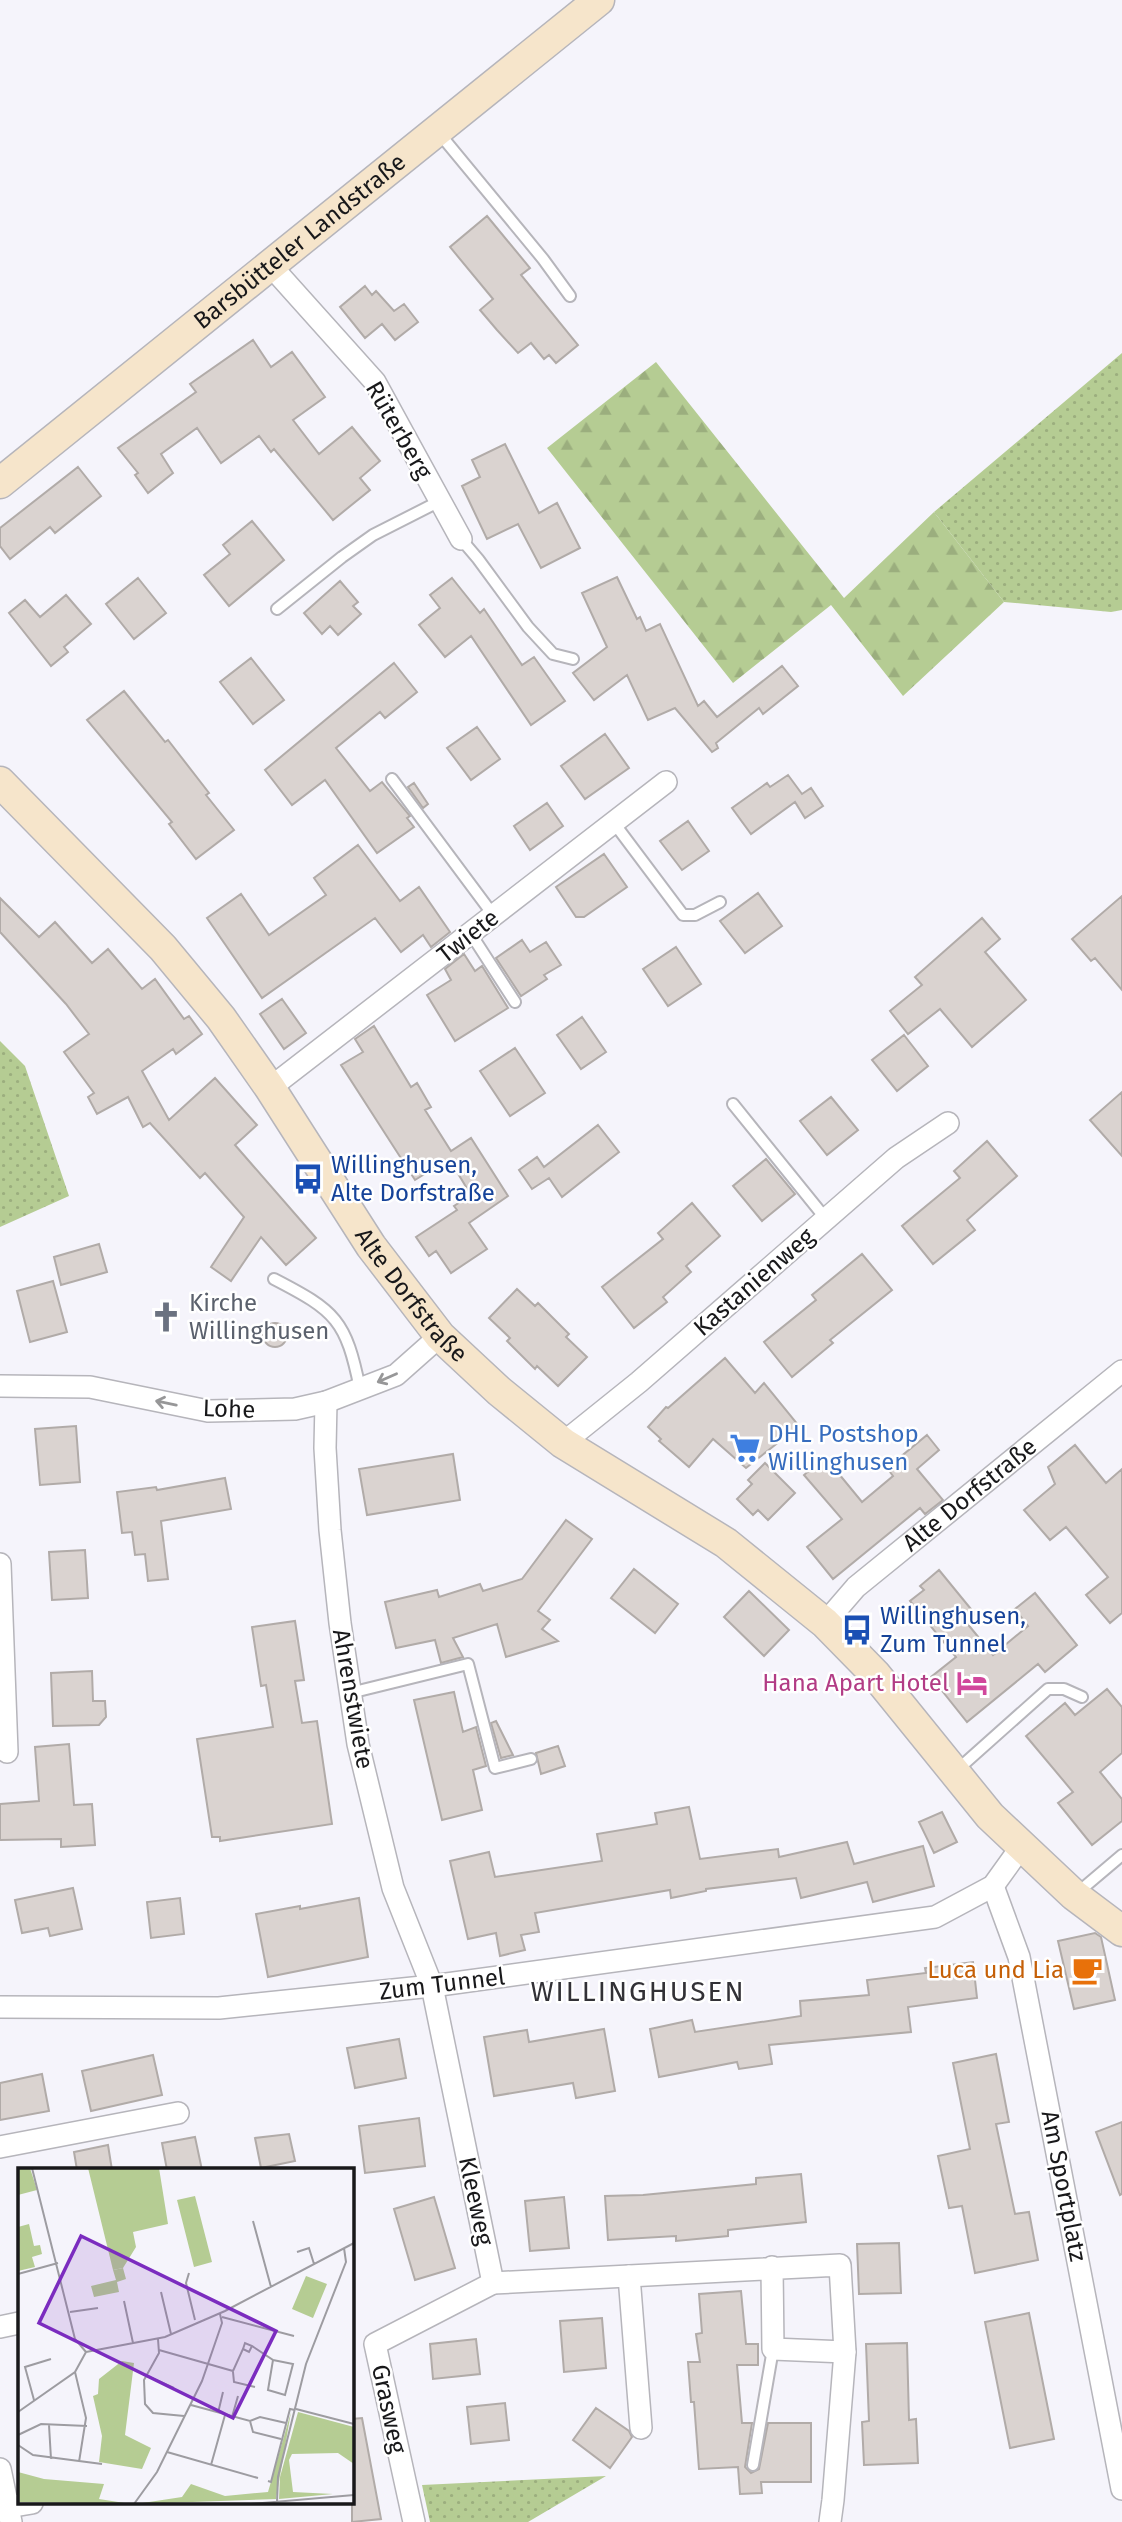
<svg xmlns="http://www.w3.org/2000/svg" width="1122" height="2522" viewBox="0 0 1122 2522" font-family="'Fira Sans',sans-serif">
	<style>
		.grass { fill: url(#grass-dots) }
		.forest { fill: url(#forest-firs) }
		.building { fill: #dad3d0; stroke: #b1aba8; stroke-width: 2 }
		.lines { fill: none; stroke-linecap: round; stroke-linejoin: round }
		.lane-casing { stroke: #b6b5bb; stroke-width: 14 }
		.street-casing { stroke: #b6b5bb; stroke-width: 24 }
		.secondary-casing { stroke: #b6b5bb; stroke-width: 33 }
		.lane { stroke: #fff; stroke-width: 10 }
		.street { stroke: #fff; stroke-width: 21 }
		.secondary { stroke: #f6e5cb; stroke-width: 30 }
		.oneway { stroke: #979798 }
		.labels { text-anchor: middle; stroke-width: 5; stroke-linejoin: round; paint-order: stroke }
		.street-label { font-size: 24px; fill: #18181a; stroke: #fff }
		.transit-label { font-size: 24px; fill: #164399; stroke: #fff; text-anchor: start }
		.worship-label { font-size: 24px; fill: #5b616d; stroke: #fff; text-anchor: start }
		.shop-label { font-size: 24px; fill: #366cbe; stroke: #fff; text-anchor: start }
		.hotel-label { font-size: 24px; fill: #b23c85; stroke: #fff; text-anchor: end }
		.food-label { font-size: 24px; fill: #c56008; stroke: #fff; text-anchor: end }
		.quarter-label { font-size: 28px; letter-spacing: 2px; fill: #323136; stroke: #fff }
		.inset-road { fill: none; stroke: #9d9ca1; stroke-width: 2 }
		.view { fill: #7b2cbf; fill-opacity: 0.15; stroke: #7b2cbf; stroke-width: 3.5 }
		.inset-edge { fill: none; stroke: #18181a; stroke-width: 3.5 }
	</style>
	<defs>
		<pattern id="grass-dots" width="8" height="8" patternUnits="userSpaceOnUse" patternTransform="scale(1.75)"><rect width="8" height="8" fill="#b5cc93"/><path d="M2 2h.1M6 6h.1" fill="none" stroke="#9bae7e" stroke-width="1.8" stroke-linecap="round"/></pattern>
		<pattern id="forest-firs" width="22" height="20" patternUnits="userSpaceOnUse" patternTransform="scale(1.75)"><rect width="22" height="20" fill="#b5cc93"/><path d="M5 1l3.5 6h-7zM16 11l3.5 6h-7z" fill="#9bae7e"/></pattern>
	</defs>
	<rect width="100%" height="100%" fill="#f5f4fb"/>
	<path class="grass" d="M1122,353V610L1111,612L1004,602L934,512Z
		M0,1041L25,1066L69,1196L0,1227Z
		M606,2476L528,2522H430L422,2485Z"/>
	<path class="forest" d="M656,362L844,598L934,512L1004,602L903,696L831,605L733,683L547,448Z"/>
	<path class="building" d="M487,216L530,268L521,275L578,345L556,363L549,355L544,359L531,343L518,353L497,330L480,310L493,299L450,247Z
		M365,286L372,295L376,291L394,311L404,304L418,322L395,340L382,324L365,338L340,307Z
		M253,340L271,367L292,352L325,397L293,420L319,454L352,427L380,461L360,478L370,490L333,520L274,449L271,452L259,436L221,463L197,428L161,454L173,473L148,493L135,475L138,473L118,448L196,392L190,384Z
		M505,444L539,513L557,503L580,548L541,568L518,524L487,539L462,486L480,477L472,460Z
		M78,467L101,496L55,533L50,527L10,559L0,546V528Z
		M252,521L284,560L229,606L204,575L230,554L223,545Z
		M617,577L637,619L640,617L646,631L660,624L698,706L704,701L717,717L782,666L798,686L763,714L759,708L716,743L718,748L712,752L675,708L648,720L627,675L594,700L573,673L607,647L582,593Z
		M138,578L166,613L134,639L106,604Z
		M452,578L480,613L484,609L522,665L534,657L565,701L531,725L471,636L445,657L419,625L440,608L430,595Z
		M340,581L358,602L353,606L361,614L338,635L330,626L322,634L304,613Z
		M66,595L91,624L64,647L68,652L51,666L9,613L25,600L40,617Z
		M251,658L284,700L253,724L220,682Z
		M394,663L417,692L385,718L380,712L336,748L370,791L382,782L410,816L407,818L414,827L377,853L325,780L292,805L265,770Z
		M124,691L165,742L168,740L209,793L206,795L234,830L196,859L169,824L172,822L87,720Z
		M477,727L500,759L471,780L447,748Z
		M605,734L629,768L585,799L561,766Z
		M788,775L802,794L811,788L823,806L805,818L795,802L751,834L732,808L767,783L770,787Z
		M414,783L428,804L423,808L408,787Z
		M547,803L563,826L530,850L514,826Z
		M688,821L709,851L682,870L660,841Z
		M358,845L400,901L419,887L450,932L431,947L423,935L401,952L375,918L262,998L207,918L241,894L269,935L326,895L314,878Z
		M604,854L627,887L584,917H576L556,887Z
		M758,893L782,926L745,953L720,921Z
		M1122,896V990L1095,958L1091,961L1072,939Z
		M0,898L39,937L55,922L92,963L108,949L142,989L155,979L184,1019L189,1016L202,1034L176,1054L173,1049L142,1071L169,1120L215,1078L257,1125L235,1145L316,1238L286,1265L261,1237L231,1281L211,1267L244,1217L205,1173L200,1178L150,1123L143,1127L128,1097L97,1114L88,1097L94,1093L64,1052L89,1034L66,1004L0,932Z
		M982,918L1000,939L985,952L1026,1000L972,1047L940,1009L908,1034L890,1011L922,985L915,977Z
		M522,940L530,952L546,942L561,965L544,975L547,979L521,996L496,958Z
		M676,947L701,984L668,1006L643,969Z
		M464,954L475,971L482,966L508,1008L455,1041L427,995L451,980L445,969Z
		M282,999L306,1033L284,1049L260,1014Z
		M582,1017L606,1052L581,1069L557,1035Z
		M374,1026L411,1087L417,1083L431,1107L425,1110L451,1151L471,1138L508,1196L469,1223L487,1249L451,1273L436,1251L429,1256L416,1237L457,1210L454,1206L471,1195L449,1159L415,1180L341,1065L363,1052L355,1039Z
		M904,1035L928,1066L897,1091L872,1060Z
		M515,1048L545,1093L510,1116L480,1071Z
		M1122,1092V1156L1090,1120Z
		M831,1097L858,1130L827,1155L800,1121Z
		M598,1125L619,1152L562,1197L549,1178L532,1189L519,1170L537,1157L544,1167Z
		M987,1141L1017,1176L967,1220L975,1230L933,1264L902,1226L960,1178L954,1171Z
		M766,1159L795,1194L762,1221L733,1186Z
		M692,1203L720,1236L686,1266L691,1272L663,1297L667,1302L634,1328L602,1287L663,1239L658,1233Z
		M99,1244L107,1272L61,1285L54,1257Z
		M862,1254L892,1290L830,1340L833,1343L792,1377L764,1342L816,1300L812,1295Z
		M53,1281L67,1332L30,1342L17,1291Z
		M517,1289L535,1306L538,1303L569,1334L566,1337L587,1357L558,1386L537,1366L535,1369L507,1341L510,1338L489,1318Z
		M263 1335a12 12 0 1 1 24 0a12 12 0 1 1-24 0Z
		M725,1358L755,1393L764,1383L799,1426L746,1468L713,1439L689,1467L659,1441L661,1439L648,1427L666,1407L668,1408Z
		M76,1426L80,1482L40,1485L35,1429Z
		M927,1435L939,1450L917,1469L943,1500L925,1514L920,1508L833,1579L807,1547L842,1519L804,1475L825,1457L862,1502L893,1476L887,1468Z
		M1075,1445L1106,1483L1122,1469V1613L1110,1623L1086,1595L1108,1577L1066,1527L1050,1540L1024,1510L1055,1484L1048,1467Z
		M453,1454L460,1500L367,1515L359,1469Z
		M765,1463L795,1493L768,1520L758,1510L753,1515L737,1499L752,1484L748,1480Z
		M225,1478L231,1509L161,1521L168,1579L148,1581L145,1554L135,1555L132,1532L122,1533L117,1492L156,1487L157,1490Z
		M566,1520L592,1539L538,1611L550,1620L542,1629L558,1641L506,1657L497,1624L453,1638L463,1657L441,1663L435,1640L396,1648L385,1602L437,1590L439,1597L480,1584L483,1591L522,1579Z
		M85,1550L88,1598L52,1600L49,1552Z
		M634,1569L678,1604L655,1633L611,1598Z
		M939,1570L975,1614L966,1622L993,1655L1028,1626L1015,1609L1035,1593L1077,1645L1045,1672L1038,1664L967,1722L931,1677L956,1657L910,1601L924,1590L920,1586Z
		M749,1591L789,1630L764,1656L724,1617Z
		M295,1621L304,1680L295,1681L302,1723L317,1721L332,1824L220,1841V1837H212L197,1739L273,1727L266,1685L261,1686L252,1627Z
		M92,1671L93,1701H105L106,1717L99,1725L53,1726L51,1673Z
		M1107,1689L1122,1707V1753L1100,1772L1122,1799V1821L1092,1845L1058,1803L1073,1792L1026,1736L1065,1703L1075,1715Z
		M454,1692L463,1732L476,1727L486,1766L473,1770L482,1810L442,1820L414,1700Z
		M496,1721L513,1755L501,1758L491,1723Z
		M69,1744L74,1805L92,1804L95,1845L61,1847V1839L0,1840V1804L39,1801L35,1747Z
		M558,1746L565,1766L541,1774L536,1753Z
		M689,1807L700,1859L778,1849L779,1857L847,1842L854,1864L923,1846L934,1886L873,1902L867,1882L801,1898L796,1878L706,1889V1891L671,1898L670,1890L535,1913L539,1932L521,1935L525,1950L500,1956L496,1933L468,1939L450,1861L489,1852L495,1877L602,1861L597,1834L657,1824L655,1813Z
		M942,1812L957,1842L934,1853L919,1822Z
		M73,1888L82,1929L50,1936L48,1928L22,1933L15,1900Z
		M180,1898L184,1934L151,1938L147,1902Z
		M359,1898L368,1957L268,1977L256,1914L300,1906V1909Z
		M1095,1933L1101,1937L1115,2000L1074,2009L1058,1941Z
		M973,1962L977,1998L908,2007L911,2032L769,2045L772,2064L739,2069L737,2062L659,2077L650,2029L692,2020L695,2032L801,2016L800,2001L869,1995L867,1980L926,1973L925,1968Z
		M604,2029L615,2091L576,2098L573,2083L494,2096L484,2037L527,2030L529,2042Z
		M399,2039L406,2078L355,2088L347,2048Z
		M996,2054L1009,2122L996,2124L1015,2214L1029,2212L1038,2260L975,2273L962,2206L949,2208L938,2156L970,2149L953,2063Z
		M153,2055L162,2095L91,2111L82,2071Z
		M42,2074L49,2111L0,2120V2083Z
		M419,2118L425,2166L365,2173L359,2126Z
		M1122,2122V2194L1120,2195L1096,2132Z
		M289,2134L295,2161L261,2168L255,2138Z
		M195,2137L202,2170H167L162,2143Z
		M108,2145L112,2170H77L74,2152Z
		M801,2174L806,2222L728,2230V2236L676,2241V2236L608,2240L605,2196L643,2195L756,2184V2178Z
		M434,2197L455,2268L415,2280L394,2209Z
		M564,2197L569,2248L530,2251L525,2201Z
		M899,2243L901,2293L859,2294L857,2244Z
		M741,2291L746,2344H758V2365H737L742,2423H752L745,2467L751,2473L759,2469L768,2423H811V2482H761L762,2493L740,2494L738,2467L699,2469L694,2402H691L688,2362H700L696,2334L702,2333L699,2294Z
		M1029,2313L1054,2439L1010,2448L985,2322Z
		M602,2318L606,2368L564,2372L560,2321Z
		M476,2339L480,2374L433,2379L430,2344Z
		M907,2343L909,2420L916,2419L918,2463L864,2465L862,2422L869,2421L866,2344Z
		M505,2403L509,2440L471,2444L467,2407Z
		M596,2408L629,2431L632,2437L610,2468L573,2440Z
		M362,2418L381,2519L352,2522V2419Z"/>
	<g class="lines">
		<g class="lane-casing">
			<path id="lane" d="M439,133L543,259L570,296
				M461,539L478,559L528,627L553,654L573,659
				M277,609L342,557L373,535L440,501
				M392,779L494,916
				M614,823L683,915H695L720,902
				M471,934L515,1002
				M733,1104L826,1219
				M274,1279C336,1311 346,1320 360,1389
				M350,1693L468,1664L495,1768L531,1759
				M956,1771L1048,1689H1064L1082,1697
				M1076,1894L1122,1855
				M753,2465L773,2349"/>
		</g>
		<g class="street-casing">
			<g id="street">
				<path d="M271,266L375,382L461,539"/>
				<path d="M270,1088L666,782"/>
				<path d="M0,1386L90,1387L208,1411L295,1409L326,1402L396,1375L440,1336"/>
				<path d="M326,1402L325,1448L330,1530L340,1623L358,1744L393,1888L432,1986L493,2283L840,2265L845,2352L773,2349L772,2267"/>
				<path d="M563,1443L639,1382L896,1158L948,1123"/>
				<path d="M0,1564L7,1752"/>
				<path id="s1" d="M825,1623L856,1587L1122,1371"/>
				<path d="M993,1886L1019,1957L1122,2489"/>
				<path d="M0,2007L219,2008L432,1986L935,1917L993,1886L1021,1847"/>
				<path d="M0,2147L178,2113"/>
				<path d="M629,2276L641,2428"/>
				<path d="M0,2327L19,2323"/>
				<path d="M0,2469L11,2522"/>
				<path d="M8,2507L32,2503"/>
				<path d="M414,2522L375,2344L493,2283"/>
				<path d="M830,2522L833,2500L845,2352"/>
			</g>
		</g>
		<g class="secondary-casing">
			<g id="secondary">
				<path id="s2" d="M0,483L599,0"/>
				<path id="s3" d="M0,782L163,948L221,1018L270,1088L371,1246L440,1336L499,1391L563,1443L726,1543L825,1623L875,1674L990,1816L1074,1895L1122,1931"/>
			</g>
		</g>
		<use href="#lane" class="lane"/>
		<use href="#street" class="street"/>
		<use href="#secondary" class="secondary"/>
	</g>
	<defs><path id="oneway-shaft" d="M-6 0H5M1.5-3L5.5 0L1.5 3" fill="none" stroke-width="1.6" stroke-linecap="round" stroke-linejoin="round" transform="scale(1.75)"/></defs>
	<g class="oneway">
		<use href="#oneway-shaft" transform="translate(387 1378) rotate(156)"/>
		<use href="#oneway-shaft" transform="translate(166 1403) rotate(-168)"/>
	</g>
	<defs>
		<g id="bus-bare" transform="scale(2.415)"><path d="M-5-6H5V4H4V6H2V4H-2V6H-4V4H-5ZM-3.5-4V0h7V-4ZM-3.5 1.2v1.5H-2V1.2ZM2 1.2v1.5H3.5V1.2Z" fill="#1a4fb4" stroke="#fff" stroke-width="2.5" paint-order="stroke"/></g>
		<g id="church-bare" transform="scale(2.415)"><path d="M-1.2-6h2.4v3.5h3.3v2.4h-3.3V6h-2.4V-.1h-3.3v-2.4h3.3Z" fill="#6b7280" stroke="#fff" stroke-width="2.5" paint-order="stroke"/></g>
		<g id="supermarket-bare" transform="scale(2.415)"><path d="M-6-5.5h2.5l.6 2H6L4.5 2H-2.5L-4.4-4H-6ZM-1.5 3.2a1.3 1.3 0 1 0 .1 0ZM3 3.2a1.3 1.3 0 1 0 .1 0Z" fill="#3f7fe0" stroke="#fff" stroke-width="2.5" paint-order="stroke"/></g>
		<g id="hotel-bare" transform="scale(2.415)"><path d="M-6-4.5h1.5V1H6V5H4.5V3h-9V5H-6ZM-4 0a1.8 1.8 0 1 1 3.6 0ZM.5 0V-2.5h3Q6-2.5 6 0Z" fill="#d1479c" stroke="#fff" stroke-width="2.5" paint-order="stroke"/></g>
		<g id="cafe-bare" transform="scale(2.415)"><path d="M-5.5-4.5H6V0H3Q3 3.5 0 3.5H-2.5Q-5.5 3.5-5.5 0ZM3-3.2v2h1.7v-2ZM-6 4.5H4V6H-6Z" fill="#e8710a" stroke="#fff" stroke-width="2.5" paint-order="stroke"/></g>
	</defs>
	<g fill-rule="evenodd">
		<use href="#bus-bare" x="308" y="1179"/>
		<use href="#church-bare" x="166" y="1317"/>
		<use href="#supermarket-bare" x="745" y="1448"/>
		<use href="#bus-bare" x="857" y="1630"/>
		<use href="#hotel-bare" x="972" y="1683"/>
		<use href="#cafe-bare" x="1087" y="1970"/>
	</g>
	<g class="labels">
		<g class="street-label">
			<text dy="8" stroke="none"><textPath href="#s2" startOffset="385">Barsbütteler Landstraße</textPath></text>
			<text transform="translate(399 430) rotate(60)" y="8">Rüterberg</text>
			<text transform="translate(468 936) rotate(-38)" y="8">Twiete</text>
			<text transform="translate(754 1282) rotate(-41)" y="8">Kastanienweg</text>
			<text dy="8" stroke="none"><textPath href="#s3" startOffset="660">Alte Dorfstraße</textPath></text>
			<text transform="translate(229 1409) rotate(2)" y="8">Lohe</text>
			<text dy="8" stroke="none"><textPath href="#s1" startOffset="194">Alte Dorfstraße</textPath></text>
			<text transform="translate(353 1699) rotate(80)" y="8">Ahrenstwiete</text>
			<text transform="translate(442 1984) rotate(-7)" y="8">Zum Tunnel</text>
			<text transform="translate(1064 2186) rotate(79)" y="8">Am Sportplatz</text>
			<text transform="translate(476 2201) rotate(78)" y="8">Kleeweg</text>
			<text transform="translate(389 2409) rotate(78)" y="8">Grasweg</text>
		</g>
		<g class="transit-label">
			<text x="331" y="1173">Willinghusen,<tspan x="331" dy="28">Alte Dorfstraße</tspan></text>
			<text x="880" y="1624">Willinghusen,<tspan x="880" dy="28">Zum Tunnel</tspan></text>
		</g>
		<g class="worship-label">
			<text x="189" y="1311">Kirche<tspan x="189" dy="28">Willinghusen</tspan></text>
		</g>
		<g class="shop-label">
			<text x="768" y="1442">DHL Postshop<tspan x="768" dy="28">Willinghusen</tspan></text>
		</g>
		<g class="hotel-label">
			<text x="949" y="1691">Hana Apart Hotel</text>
		</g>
		<g class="food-label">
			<text x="1064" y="1978">Luca und Lia</text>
		</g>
		<g class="quarter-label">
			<text x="638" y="2001">WILLINGHUSEN</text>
		</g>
	</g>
	<g transform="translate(18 2168)">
		<rect width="336" height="336" fill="#f5f4fb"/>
		<path d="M0,0H12L19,22L0,27ZM70,0H141L150,56L115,64L118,79L105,100L95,102ZM177,28L194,94L176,99L159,32ZM104,193L116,195L107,267L133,280L124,301L81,294L84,268L75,228L80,226L81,211Z" fill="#b5cc93"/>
		<path d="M105,100L108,111L99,114L101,124L76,129L73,118L98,112L95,102ZM273,244L258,331L118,336L164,329L173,316L207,328L250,324ZM280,244L336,259V296L320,285L274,286L271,292L275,324L315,326L261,331L262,309ZM0,304L26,311L86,316L81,331L113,336L0,334Z" fill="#b5cc93"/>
		<path d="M11,56L16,78L22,77L24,86L14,89L17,99L0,103V59ZM288,108L309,116L295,150L274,141Z" fill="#b5cc93"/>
		<path class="inset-road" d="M14,0L57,171L68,184M235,53L253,119M279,84L291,80L296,96M171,105L168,115L177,152M0,106L40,95M143,124L153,166M106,133L115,175M52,144L80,140M204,149L276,168M140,171L141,185L126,212L127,236L135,245L166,248M234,178L255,192L250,222L267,227L275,196L255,192M141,182L215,203L225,181L227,175L234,178L231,184L225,181M68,184L147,169L207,143L336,75M57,204L68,250L61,294M215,204L216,214L237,219M127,207L156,220M16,232L7,199L33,191M173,237L232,253L242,249L268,255M278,241L336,256M0,244L57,204L68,184M200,245L205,224M214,249L220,228M232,253L235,264L263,271M31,257L33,291M0,267L23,256L69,258M0,277L15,287L84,296M149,284L240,310M193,297L207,247M250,313L253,314L272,241L277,242M259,334L260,309L288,196L328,94L326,80M116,336L139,304L184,213L204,155L202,146M233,336L336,327"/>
		<path class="view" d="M63,68L258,163L215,250L21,155Z"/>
		<rect width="336" height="336" class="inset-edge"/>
	</g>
</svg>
